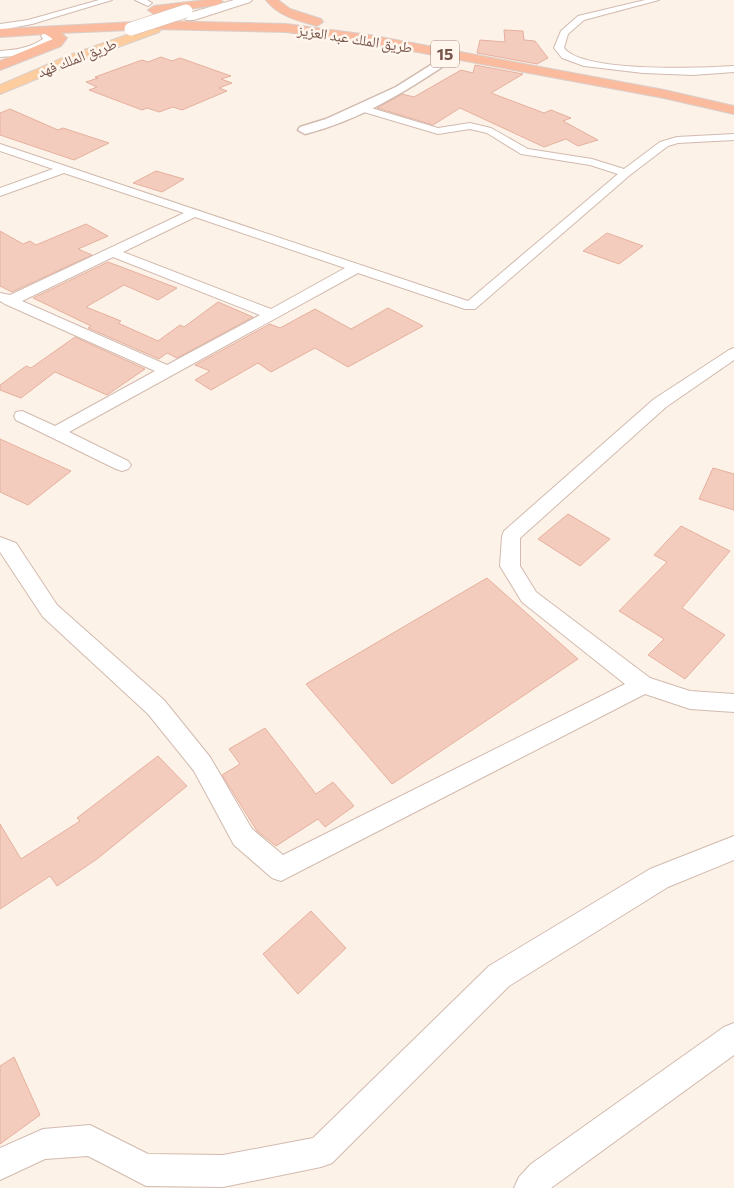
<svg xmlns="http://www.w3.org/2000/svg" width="734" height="1188" viewBox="0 0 734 1188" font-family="Commissioner,'Noto Naskh Arabic',sans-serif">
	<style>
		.building { fill: #f3ccbe; stroke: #e6b09e }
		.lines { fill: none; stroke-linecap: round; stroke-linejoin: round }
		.minor-casing { stroke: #d2baaf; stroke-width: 2 }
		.tertiary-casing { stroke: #d2baaf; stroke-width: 3 }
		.secondary-casing { stroke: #d5b9ac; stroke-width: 2 }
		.primary-casing { stroke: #d9cfcc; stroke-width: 2 }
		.trunk-casing { stroke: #d9cfcc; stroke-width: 2 }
		.minor { fill: #fff; fill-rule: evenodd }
		.tertiary { fill: #fff; fill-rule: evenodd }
		.secondary { fill: #fff; fill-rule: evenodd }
		.primary { fill: #fdcd9f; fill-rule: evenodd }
		.trunk { fill: #fabb9e; fill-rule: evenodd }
		.secondary-bridge-casing { stroke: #d5b9ac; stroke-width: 14; stroke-linecap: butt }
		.secondary-bridge { stroke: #fff; stroke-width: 13 }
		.labels { text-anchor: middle; stroke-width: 5; stroke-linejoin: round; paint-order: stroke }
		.far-street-label { font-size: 15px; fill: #78554a; stroke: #fff6ee }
		.shield { fill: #fff6ee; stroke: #a0857b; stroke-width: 1 }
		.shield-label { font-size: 16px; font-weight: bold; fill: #78554a }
	</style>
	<rect width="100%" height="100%" fill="#fdf2e7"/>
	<path class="building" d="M504,30L523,31L524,40L535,41L548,58L537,64L477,53L480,40L505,42Z
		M161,57L172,61L180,58L231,76L221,79L232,83L219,88L227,91L182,110L173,107L159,112L147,108L142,110L89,90L97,87L86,82L98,78L95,77L142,60L148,62Z
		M475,65L523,74L491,93L544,113L551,110L571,118L563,121L598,140L578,146L566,139L544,147L460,108L433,125L377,108L402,94L414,97L461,70L473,73Z
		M10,109L58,130L63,128L109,143L74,160L0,135V113Z
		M156,171L184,179L162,192L133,183Z
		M86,224L108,236L78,249L92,255L12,292L0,286V231L23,244L30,241L36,245Z
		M607,233L643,246L619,264L583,251Z
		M108,262L177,288L158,300L124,285L86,307L121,321L118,323L158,341L180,325L184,327L218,302L253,317L177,358L167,353L159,359L88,328L91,326L33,298Z
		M388,308L423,326L348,367L315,348L271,372L258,363L211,390L195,380L210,371L195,365L270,324L280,328L315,309L351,329Z
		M75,337L145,369L107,395L55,372L21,398L0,390V385L26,366L31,368Z
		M0,439L71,471L28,505L0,492Z
		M713,468L734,474V510L699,499Z
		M568,514L610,539L580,566L538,539Z
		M681,526L730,551L682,608L725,635L685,679L648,655L664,639L619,611L667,562L654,555Z
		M487,578L578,659L392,784L306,684Z
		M265,728L316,794L333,782L354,806L325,827L318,819L276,846L257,831L222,775L240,764L229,749Z
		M158,756L187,786L97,859L57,886L50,876L0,909V824L21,859L80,821L77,818Z
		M311,911L346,948L298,994L263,954Z
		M14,1057L40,1115L0,1144V1066Z"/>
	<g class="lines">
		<g class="minor-casing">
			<path id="minor" d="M99,0H112L32,24L0,30V24L28,20Z
				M135,0H147L152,3L148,6Z
				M645,0H659L584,20L568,34L564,48C583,73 702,68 734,66V72L693,75L643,73L584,66L562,58L554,48L561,31L578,16Z
				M48,29L52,32L51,36L53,40C40,54 18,56 0,57V51C15,50 30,48 43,39L41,36L45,30Z
				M361,105L438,128L470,123L491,128L528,149L592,159L624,169L660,142L677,137L734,134V140L678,143L668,146L630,175L475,309H465L358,273L69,432L128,461L131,465L128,469L122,471L116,469L16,420L14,416L16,412L22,411L55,426L155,371L5,304L0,301V293L10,295L184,213L64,173L0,196V188L53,169L0,151V144L468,301L618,174L590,165L521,154L487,133L470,129L438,134L357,110L356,108ZM195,217L345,268L271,309L123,252ZM113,257L260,315L167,365L22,301Z
				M734,348V360L666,407L520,538V566L536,592L650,678L690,691L734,694V712L690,709L645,694L281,881L272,878L234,845L194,771L148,714L43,617L0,552V537L16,543L57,605L164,700L210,757L252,829L283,855L625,684L522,602L500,566L502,536L504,531L654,399L729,350Z
				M734,836V860L668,887L509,986L332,1163L321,1167L223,1187L146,1186L88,1156L45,1159L0,1180V1148L43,1129L90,1125L148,1154L223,1155L313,1138L489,966L650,869Z
				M734,1023V1055L551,1188H514L519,1177L531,1164L724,1027Z"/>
		</g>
		<g class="tertiary-casing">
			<path id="tertiary" d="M453,51L459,55L457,57C410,89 361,120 305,134L298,130L300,127L326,119L396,87Z"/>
		</g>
		<g class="secondary-casing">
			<path id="secondary" d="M234,0H252L250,2L194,20H186L184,17L186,14Z"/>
		</g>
		<g class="primary-casing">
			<path id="primary" d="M155,25L161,29L159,32L80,61L0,94V85L70,55Z"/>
		</g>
		<g class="trunk-casing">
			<path id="trunk" d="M206,0H221L223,2L217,5L154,14L148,10L154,6Z
				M266,0H278L290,9L321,19L323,22L317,26C299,21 278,16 266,0Z
				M154,21L286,24L369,35L664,90L734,106V114L664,98L369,43L286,32L154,29L61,33L67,38L61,46L0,70V61L53,39L45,34L0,37V29Z"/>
		</g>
		<use href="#minor" class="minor"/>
		<use href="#tertiary" class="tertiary"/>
		<use href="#secondary" class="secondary"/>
		<use href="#primary" class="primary"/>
		<use href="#trunk" class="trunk"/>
		<g class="secondary-bridge-casing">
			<path id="secondary-bridge" d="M131,29L186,11"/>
		</g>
		<use href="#secondary-bridge" class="secondary-bridge"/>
	</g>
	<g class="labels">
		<g class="far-street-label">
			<text transform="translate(355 39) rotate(9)" y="5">طريق الملك عبد العزيز</text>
			<text transform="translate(77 58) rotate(-21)" y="5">طريق الملك فهد</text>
		</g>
		<rect class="shield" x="431" y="40.5" width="28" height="27" rx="4"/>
		<g class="shield-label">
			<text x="445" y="60">15</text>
		</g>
	</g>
</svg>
